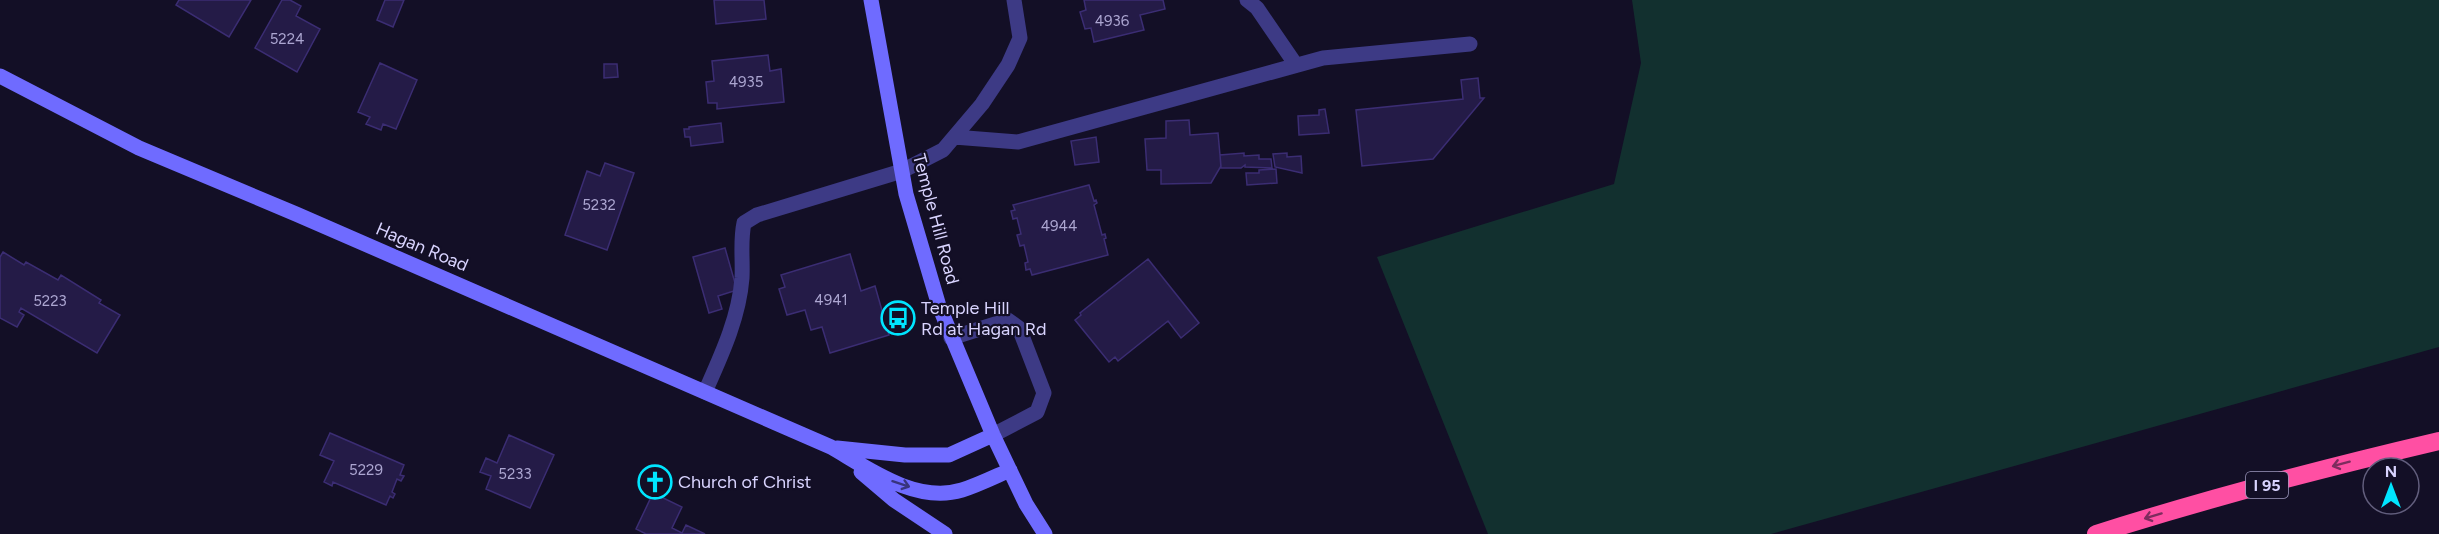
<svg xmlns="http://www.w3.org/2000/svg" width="2439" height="534" viewBox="0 0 2439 534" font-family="Figtree,sans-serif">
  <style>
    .green { fill: #12302f }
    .building { fill: #241b47; stroke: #3b2d73; stroke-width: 1.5 }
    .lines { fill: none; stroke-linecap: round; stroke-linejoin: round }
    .lane { stroke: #3d3a85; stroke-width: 15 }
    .secondary { stroke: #6f6bff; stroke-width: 15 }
    .highway { stroke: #ff4fa3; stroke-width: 18 }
    .oneway { stroke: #7d2c5e }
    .oneway2 { stroke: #38347d }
    .labels { text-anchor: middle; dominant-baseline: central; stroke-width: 4.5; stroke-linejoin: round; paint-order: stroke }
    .number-label { font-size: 15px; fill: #aca6d1 }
    .shield { fill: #130f26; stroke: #9e99be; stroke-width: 1.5 }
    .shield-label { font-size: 16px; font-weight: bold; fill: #d9d4ff }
    .street-label { font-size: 18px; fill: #d9d4ff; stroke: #130f26 }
    .poi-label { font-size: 18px; fill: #d9d4ff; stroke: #130f26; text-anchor: start }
  </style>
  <rect width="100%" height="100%" fill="#130f26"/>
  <path class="green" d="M1632 0H2439V347L1771 534H1488L1377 257 1614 184 1641 63Z"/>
  <path class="building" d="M179 0H251L229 37 176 5Z
    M282 0H290L301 6 296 16 320 29 297 72 255 48Z
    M385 0H404L393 27 377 20Z
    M714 0H764L766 19 716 24Z
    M1084 0H1163L1165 9 1140 15 1144 30 1094 42 1091 28 1085 29 1080 12 1086 10Z
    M768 55 770 71 781 69 784 102 717 109V103H708L706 82 714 81 712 61Z
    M380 63 417 80 396 129 383 124 381 130 366 124 370 117 358 112Z
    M604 64H617L618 77 604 78Z
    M1478 78 1480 98H1484L1433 159 1362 166 1356 110 1463 99 1461 80Z
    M1325 109 1329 133 1299 135 1298 116 1319 115V110Z
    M1189 120 1190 135 1218 133 1221 166 1211 183 1161 184V170H1147L1145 139 1166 138V121Z
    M721 123 723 142 691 146 690 137H685L684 129H689V127Z
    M1096 137 1099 162 1075 165 1071 141Z
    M1244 153V156L1259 155V159H1271L1272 168 1245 167V165L1241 168H1221L1220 155Z
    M1287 153V157L1301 156 1302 173 1275 167 1273 154Z
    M605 163 634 173 607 250 565 235 587 171 600 176Z
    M1276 169 1277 183 1247 185 1246 173H1259V170Z
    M1089 185 1094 201 1096 200 1097 203 1094 205 1102 235 1105 234 1106 238 1104 239 1108 255 1032 275 1030 269 1026 270 1025 263 1028 262 1024 245 1020 246 1017 235 1021 234 1017 218 1013 219 1011 211 1015 210 1013 205Z
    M725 248 737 290 718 296 722 309 709 313 693 257Z
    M3 252 24 265 26 262 58 280 61 275 101 300 99 303 120 315 97 353 21 308 19 312 24 315 17 327 0 318V257Z
    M850 254 861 291 875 286 889 335 830 353 822 327 811 330 805 310 787 315 779 289 785 287 781 275Z
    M1148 259 1199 323 1181 338 1168 321 1118 361 1115 357 1109 362 1075 320 1081 315 1080 313Z
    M330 433 404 465 400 475 404 476 401 481 397 479 392 492 395 494 393 498 390 496 386 505 333 482 332 486 324 482 334 461 320 455Z
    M509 435 554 455 530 508 486 489 491 476 480 472 486 458 497 463Z
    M653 493 682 507 672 528 682 533 686 525 705 534H646L636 529Z"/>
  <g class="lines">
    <path class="lane" d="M1247 0 1257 8 1296 65
      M954 137 1018 142 1323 58 1470 44
      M951 338 1008 320 1019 328 1044 393 1037 412 993 435
      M705 392C721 356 739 318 742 278 743 259 740 241 744 223L757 215 902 171 943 150 982 104 1008 65 1020 38 1014 0"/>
    <path class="secondary" d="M871 0 906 194 939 306 993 435 1026 504 1045 534
      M0 76 139 148 296 214 831 447C869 469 916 504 962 490 978 485 994 477 1010 470
      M837 448 905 455H949L993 435
      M861 472 894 500 945 534"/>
    <path class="highway" d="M2096 534C2209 498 2324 468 2439 441"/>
  </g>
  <defs><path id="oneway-shaft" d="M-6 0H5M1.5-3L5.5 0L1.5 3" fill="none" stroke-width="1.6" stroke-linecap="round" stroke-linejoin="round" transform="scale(1.5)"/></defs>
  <g class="oneway">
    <use href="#oneway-shaft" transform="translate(2341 464) rotate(165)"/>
    <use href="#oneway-shaft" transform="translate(2153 516) rotate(163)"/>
  </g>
  <use class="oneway2" href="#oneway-shaft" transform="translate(901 484) rotate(18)"/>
  <defs>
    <g id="bus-ring" transform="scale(1.725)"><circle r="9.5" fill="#130f26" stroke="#00e5ff" stroke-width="1.5"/><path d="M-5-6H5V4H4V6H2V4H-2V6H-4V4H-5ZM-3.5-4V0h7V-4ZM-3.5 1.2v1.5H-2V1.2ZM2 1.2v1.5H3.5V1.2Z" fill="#00e5ff"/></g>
    <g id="church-ring" transform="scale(1.725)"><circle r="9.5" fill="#130f26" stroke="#00e5ff" stroke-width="1.5"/><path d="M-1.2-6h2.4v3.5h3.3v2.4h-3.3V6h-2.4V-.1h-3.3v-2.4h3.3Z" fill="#00e5ff"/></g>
  </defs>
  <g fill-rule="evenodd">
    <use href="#bus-ring" x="898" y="318"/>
    <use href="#church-ring" x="655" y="482"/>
  </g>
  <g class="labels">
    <g class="number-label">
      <text x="1112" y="21">4936</text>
      <text x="287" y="39">5224</text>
      <text x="746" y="82">4935</text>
      <text x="599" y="205">5232</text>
      <text x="1059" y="226">4944</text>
      <text x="831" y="300">4941</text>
      <text x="50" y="301">5223</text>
      <text x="366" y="470">5229</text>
      <text x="515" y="474">5233</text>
    </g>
    <rect class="shield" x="2246" y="472" width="42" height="26" rx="4.5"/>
    <g class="shield-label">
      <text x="2267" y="485">I 95</text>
    </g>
    <g class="street-label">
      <text transform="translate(936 219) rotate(75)">Temple Hill Road</text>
      <text transform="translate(422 247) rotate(23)">Hagan Road</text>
    </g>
    <g class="poi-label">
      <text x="921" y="308">Temple Hill<tspan x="921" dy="21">Rd at Hagan Rd</tspan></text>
      <text x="678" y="482">Church of Christ</text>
    </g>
  </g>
  <g transform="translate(2391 486)"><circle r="28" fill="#130f26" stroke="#625e7d" stroke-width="1.5"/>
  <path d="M0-4.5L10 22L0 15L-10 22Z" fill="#00e5ff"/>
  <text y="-9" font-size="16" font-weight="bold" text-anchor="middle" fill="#d9d4ff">N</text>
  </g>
</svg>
